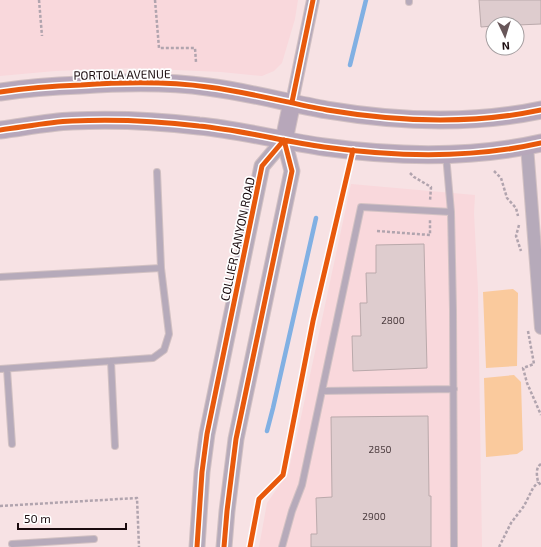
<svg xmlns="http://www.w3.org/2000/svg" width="541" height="547" viewBox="0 0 541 547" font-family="'Exo 2',sans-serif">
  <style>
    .built { fill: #f9d8dc }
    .green { fill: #faca9d }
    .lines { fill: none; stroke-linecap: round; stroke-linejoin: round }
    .stream { stroke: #81b0e3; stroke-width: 4.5 }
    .building { fill: #deccce; stroke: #baa9ab }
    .service-casing { stroke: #d2c1c3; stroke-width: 8 }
    .minor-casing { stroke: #d2c1c3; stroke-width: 14 }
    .tertiary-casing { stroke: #d2c1c3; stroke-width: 17 }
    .secondary-casing { stroke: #d2c1c3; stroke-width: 19 }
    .path { stroke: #b1a4ae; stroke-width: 2.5; stroke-dasharray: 3 2; stroke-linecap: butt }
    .service { stroke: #b6aaba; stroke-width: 6 }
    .minor { stroke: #b6aaba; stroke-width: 12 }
    .tertiary { stroke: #b6aaba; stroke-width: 15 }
    .secondary { stroke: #b7a7ba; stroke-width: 17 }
    .cycleway-casing { stroke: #fff; stroke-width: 8 }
    .cycleway { stroke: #e8590c; stroke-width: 5 }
    .labels { text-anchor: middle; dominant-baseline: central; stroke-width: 3.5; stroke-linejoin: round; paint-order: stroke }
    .number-label { font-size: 10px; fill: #4c3c3f }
    .street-label { font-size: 12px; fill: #1a0b0e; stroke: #fff }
  </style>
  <rect width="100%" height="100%" fill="#f7e2e4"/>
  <path class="built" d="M0 0H298L295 19 282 63 274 71 262 76 221 72 131 68 55 71 0 76Z
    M351 184 475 195 474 213 478 290 482 547H259L267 503 288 473 298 431Z"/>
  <path class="green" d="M513 289 518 293 517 366 486 368 483 292Z
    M514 375 521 382 523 450 517 454 486 457 484 378Z"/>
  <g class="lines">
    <path class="stream" d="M350 65 366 0
      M267 431 273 408 316 218"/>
  </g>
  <path class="building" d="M479 0H541V24L517 25 493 24V26L481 27Z
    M424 244 427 368 353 371 352 336H361L360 303H367L366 273H376V245Z
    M428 416 429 496H431V547H311V534H317L316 498 332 497 331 417Z"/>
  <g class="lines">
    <g class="service-casing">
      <path id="service" d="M409 2V0
        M446 155 451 212 453 310 454 547
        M157 172 161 268
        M0 277 161 268 169 334 164 350 153 358 0 369
        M111 361 115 446
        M7 369 12 444
        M322 391 454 389
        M12 544 94 539
        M282 547 292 511 302 485 361 207 451 212"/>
    </g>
    <g class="minor-casing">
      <path id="minor" d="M292 102 313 0
        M527 146 541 328"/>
    </g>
    <g class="tertiary-casing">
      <path id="tertiary" d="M197 547 202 472 207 434 262 166 284 140
        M224 547 227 511 236 439 292 171 284 140"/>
    </g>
    <g class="secondary-casing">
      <path id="secondary" d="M0 92C27 88 54 86 81 85 124 82 166 81 208 87 248 92 288 103 327 110 399 122 470 125 541 110
        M0 130C24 127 48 122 72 121 114 119 157 121 199 126 241 130 282 141 324 147 396 157 470 159 541 143
        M284 140 292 102"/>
    </g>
    <path class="path" d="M39 0 42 36
      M155 0 159 48H195L196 62
      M494 171 501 178 507 198 516 208 518 216
      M410 173 414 177 431 187 430 201
      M519 225 516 236 521 251
      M377 231 430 235V220
      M528 331 534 364 523 368 527 383 541 415
      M541 464C535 468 537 476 538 482L541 485
      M0 506 137 498 139 547
      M499 547 511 523 524 506 533 488 538 482"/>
    <use href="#service" class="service"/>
    <use href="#minor" class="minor"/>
    <use href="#tertiary" class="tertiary"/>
    <use href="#secondary" class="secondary"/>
    <g class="cycleway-casing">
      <path id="cycleway" d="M0 92C27 88 54 86 81 85 124 82 166 81 208 87 248 92 288 103 327 110 399 122 470 125 541 110
        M292 102 313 0
        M0 130C24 127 48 122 72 121 114 119 157 121 199 126 241 130 282 141 324 147 396 157 470 159 541 143
        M197 547 202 472 207 434 262 166 284 140
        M224 547 227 511 236 439 292 171 284 140
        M250 547 259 499 283 475 313 321 353 150"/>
    </g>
    <use href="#cycleway" class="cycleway"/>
  </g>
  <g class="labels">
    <g class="number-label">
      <text x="393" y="320">2800</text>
      <text x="380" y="449">2850</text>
      <text x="374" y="516">2900</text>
    </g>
    <g class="street-label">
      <text transform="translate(122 74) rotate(-1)">PORTOLA AVENUE</text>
      <text transform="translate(237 239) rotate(-78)">COLLIER CANYON ROAD</text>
    </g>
  </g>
  <g transform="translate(505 36) rotate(176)"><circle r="19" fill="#ffffff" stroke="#a39d9f"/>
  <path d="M0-3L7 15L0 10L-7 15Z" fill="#675659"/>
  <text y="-6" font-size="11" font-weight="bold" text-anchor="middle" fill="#1a0b0e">N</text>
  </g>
  <path d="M18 523v6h108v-6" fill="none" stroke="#1a0b0e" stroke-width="2"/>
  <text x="24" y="523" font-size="12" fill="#1a0b0e" stroke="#ffffff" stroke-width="3" paint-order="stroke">50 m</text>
</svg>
